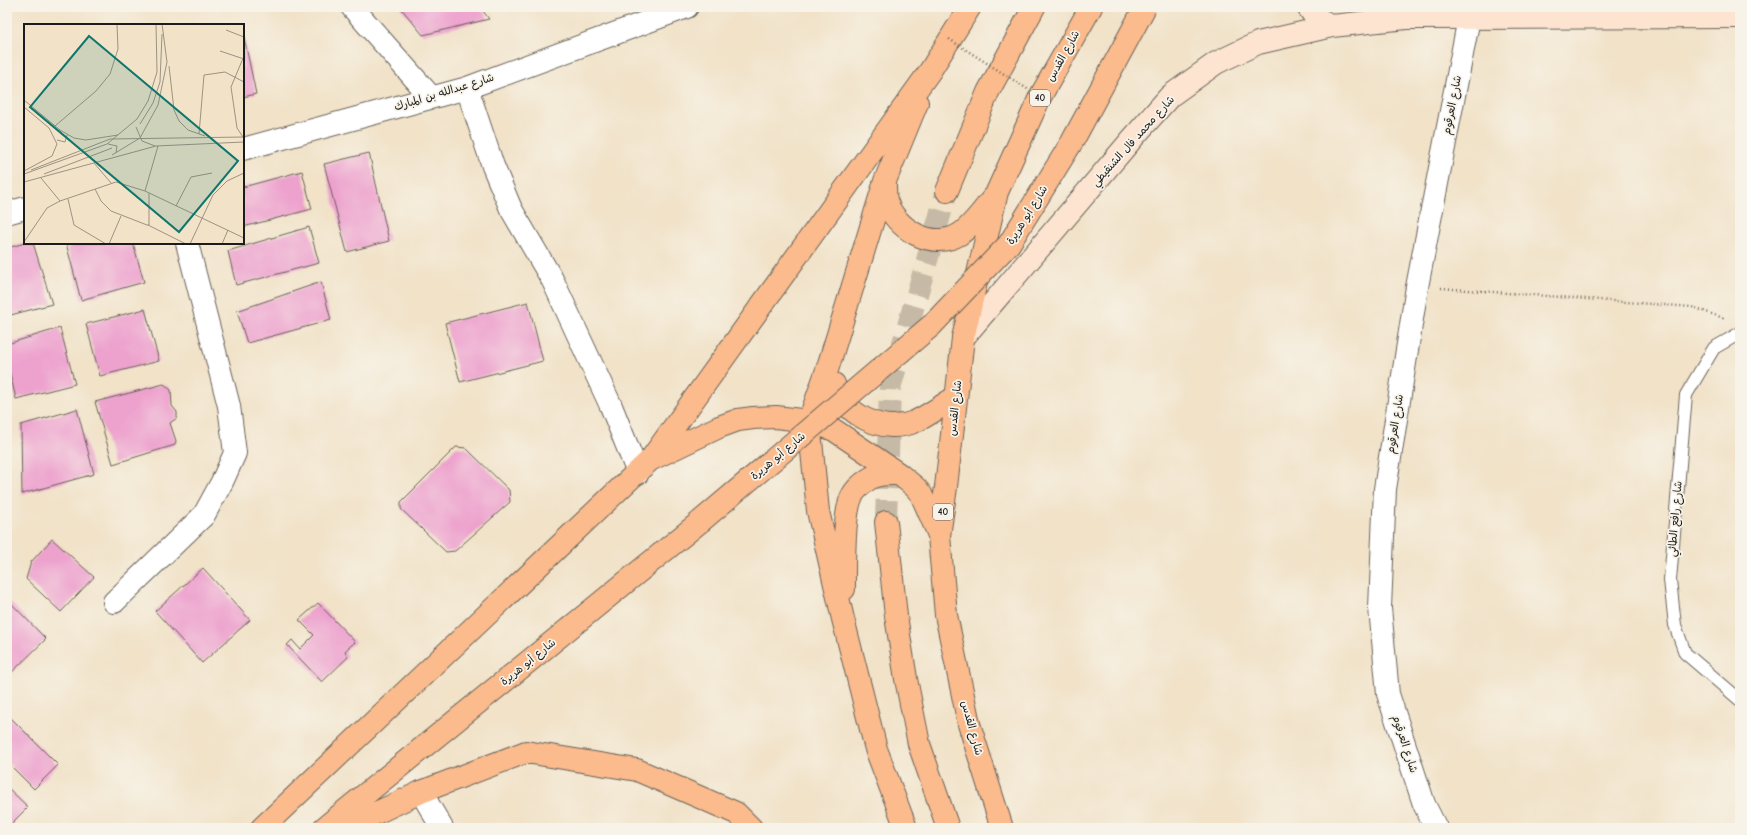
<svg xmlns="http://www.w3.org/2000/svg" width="1747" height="835" viewBox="0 0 1747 835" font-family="'Comic Neue','Playpen Sans Arabic',sans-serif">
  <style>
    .building { fill: #eda2ce }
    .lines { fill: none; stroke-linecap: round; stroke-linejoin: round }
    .trunk-tunnel { stroke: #c6baa6; stroke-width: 22; stroke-dasharray: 22 11; stroke-linecap: butt }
    .service-casing { stroke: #676158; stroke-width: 14 }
    .minor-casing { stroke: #676158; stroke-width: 24 }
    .secondary-casing { stroke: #676158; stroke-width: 24 }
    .trunk-casing { stroke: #676158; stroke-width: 24 }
    .path { stroke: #676158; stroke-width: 2.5; stroke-dasharray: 1 3; stroke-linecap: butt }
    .service { stroke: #fff; stroke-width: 12 }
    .minor { stroke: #fff; stroke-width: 22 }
    .secondary { stroke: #fde4d1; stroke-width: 22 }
    .trunk { stroke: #fbbb8c; stroke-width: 22 }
    .trunk-bridge-casing { stroke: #676158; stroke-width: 24; stroke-linecap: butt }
    .path-bridge { stroke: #676158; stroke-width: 2.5; stroke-dasharray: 1 3; stroke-linecap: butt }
    .trunk-bridge { stroke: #fbbb8c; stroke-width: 22 }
    .labels { text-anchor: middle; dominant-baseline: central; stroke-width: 3.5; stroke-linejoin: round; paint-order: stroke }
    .shield { fill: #f7f3e8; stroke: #5e5c59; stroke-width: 1 }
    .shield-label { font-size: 10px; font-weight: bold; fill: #1c1c1c }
    .street-label { font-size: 11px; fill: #1c1c1c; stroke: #f7f3e8 }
    .inset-road { fill: none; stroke: #9c9383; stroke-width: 1 }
    .view { fill: #0f766e; fill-opacity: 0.15; stroke: #0f766e; stroke-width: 2 }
    .inset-edge { fill: none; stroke: #1c1c1c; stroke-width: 2 }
  </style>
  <rect width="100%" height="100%" fill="#f7f3e8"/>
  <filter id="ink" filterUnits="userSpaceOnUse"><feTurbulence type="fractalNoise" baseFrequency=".025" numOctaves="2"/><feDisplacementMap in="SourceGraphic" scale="8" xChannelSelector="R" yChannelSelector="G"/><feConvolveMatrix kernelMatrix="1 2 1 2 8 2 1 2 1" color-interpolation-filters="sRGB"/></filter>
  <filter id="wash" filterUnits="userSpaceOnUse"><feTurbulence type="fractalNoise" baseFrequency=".012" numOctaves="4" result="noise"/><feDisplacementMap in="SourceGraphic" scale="16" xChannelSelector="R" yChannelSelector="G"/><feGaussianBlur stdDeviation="0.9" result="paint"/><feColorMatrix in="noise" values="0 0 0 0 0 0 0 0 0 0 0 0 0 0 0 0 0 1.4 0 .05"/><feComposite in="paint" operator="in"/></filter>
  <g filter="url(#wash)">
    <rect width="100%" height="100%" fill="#f1e2c8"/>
    <g id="blocks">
      <path class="building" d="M400 7H480L489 19 423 35Z
        M244 37 256 94 243 97V38Z
        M369 153 389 241 347 252 324 164Z
        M302 171 312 209 243 227V187Z
        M309 227 319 263 236 285 228 251Z
        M25 243H33L52 304 7 316V248Z
        M66 243H133L144 282 81 300Z
        M321 282 331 320 247 343 237 311Z
        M528 302 543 361 460 382 445 323Z
        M145 309 159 361 100 376 86 324Z
        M60 328 75 384 16 399 7 360V344Z
        M164 384 171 390 172 406 177 412V418L170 423 176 441 175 445 113 464 95 402Z
        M77 409 94 474 22 494 21 425Z
        M456 447 466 448 509 490 510 502 455 551 446 552 401 509V502Z
        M52 539 94 577 61 612 26 579 31 562Z
        M203 568 250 620 202 663 155 611Z
        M7 599 46 639 7 677Z
        M318 603 355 642 345 651 348 657 322 682 287 645 292 640 300 649 314 635 299 620Z
        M7 714 58 765 34 789 7 762Z
        M7 787 28 807 7 828Z"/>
    </g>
  </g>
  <g filter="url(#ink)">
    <use href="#blocks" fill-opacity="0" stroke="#676158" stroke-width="1"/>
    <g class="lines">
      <path class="trunk-tunnel" d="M886 522 890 388 947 191"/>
      <g class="service-casing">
        <path id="service" d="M1740 333 1714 348 1686 395 1670 580 1675 625 1685 653 1740 700"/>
      </g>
      <g class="minor-casing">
        <path id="minor" d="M352 7 431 97
          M467 88 493 166 511 209 553 281 611 406 638 473
          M243 149 467 88 687 7
          M7 213 25 208
          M114 602 204 515 222 482 235 453 229 406 187 243
          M421 792 442 828
          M1436 828 1424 804 1388 694 1380 608 1385 489 1417 287 1469 18"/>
      </g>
      <g class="secondary-casing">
        <path id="secondary" d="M1308 7 1315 17 1332 26
          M963 338 1132 139 1170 96 1216 63 1258 43 1332 26 1406 18 1740 17"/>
      </g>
      <g class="trunk-casing">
        <path id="trunk" d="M885 182C885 187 885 195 886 200 895 229 932 251 960 234 973 225 983 210 993 198
          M947 191 988 92 1034 7
          M834 384C844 414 882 435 914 422 928 416 942 405 956 397
          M652 459 719 427 738 420 753 418 776 417 809 421 834 430 899 474
          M886 522 896 616 906 679 919 744 948 828
          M844 589C844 567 843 514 852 496 855 490 863 483 869 479 878 473 889 474 899 474L915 487 921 494 939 535
          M262 828 651 459 930 71 970 7
          M324 828 701 521
          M344 828 421 792 526 752 637 770 736 813 751 828
          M906 828 876 749 843 619 818 511 809 421 828 367 885 181 917 103
          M1002 828 969 724 946 615 939 536 946 487 963 338 997 192 1040 97 1091 7"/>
      </g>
      <path class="path" d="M1441 288 1692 307 1726 319"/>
      <use href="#service" class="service"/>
      <use href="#minor" class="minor"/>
      <use href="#secondary" class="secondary"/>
      <use href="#trunk" class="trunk"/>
      <g class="trunk-bridge-casing">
        <path id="trunk-bridge" d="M701 521 932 325 1009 244 1072 142 1145 7"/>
      </g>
      <path class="path-bridge" d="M949 39 1040 97"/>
      <use href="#trunk-bridge" class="trunk-bridge"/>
    </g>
  </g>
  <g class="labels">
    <g class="shield">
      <rect x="1030" y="90" width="20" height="16" rx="3"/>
      <rect x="933" y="504" width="20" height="16" rx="3"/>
    </g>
    <g class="shield-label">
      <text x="1040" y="98">40</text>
      <text x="943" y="512">40</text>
    </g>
    <g class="street-label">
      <text transform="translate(1063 56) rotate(-61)">شارع القدس</text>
      <text transform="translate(444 92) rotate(-17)">شارع عبدالله بن المبارك</text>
      <text transform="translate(1452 105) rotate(-79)">شارع العرقوم</text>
      <text transform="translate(1133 141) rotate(-48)">شارع محمد فال الشنقيطي</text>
      <text transform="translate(1027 215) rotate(-58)">شارع أبو هريرة</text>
      <text transform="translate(955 408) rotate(-84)">شارع القدس</text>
      <text transform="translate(1395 424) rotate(-81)">شارع العرقوم</text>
      <text transform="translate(778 456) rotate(-40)">شارع أبو هريرة</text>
      <text transform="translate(1675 519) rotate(-85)">شارع رافع الطائي</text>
      <text transform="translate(528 662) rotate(-39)">شارع أبو هريرة</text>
      <text transform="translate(972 728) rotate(75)">شارع القدس</text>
      <text transform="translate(1405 744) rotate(72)">شارع العرقوم</text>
    </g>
  </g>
  <g transform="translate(24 24)">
    <rect width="220" height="220" fill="#f1e2c8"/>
    <path class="inset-road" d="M202 6 220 13M196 27 220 35M145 42 150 86 155 97 164 106 181 112M0 76 36 106 50 114 62 116 94 111M0 83 25 104 33 120 28 132 0 147M116 100 129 79 136 58 138 10M31 102 72 67 86 50 94 25 93 0M112 103 118 117 131 122M175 110 180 51 201 48 220 58M219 113 213 104 207 63 220 32M33 116 41 118 43 111M84 120 93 122 92 129M88 131 116 114 134 81 143 38 138 0M70 139 87 159M7 146 86 115 220 113M0 150 83 120 113 95 124 77 133 48 132 0M20 150 88 124M17 154 36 177M0 158 132 122 220 118M71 165 77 177 87 187 123 201H125V169M121 167 134 122M44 175 50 201 82 220M152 182 167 153 188 149M124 201 162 220M0 218 23 184 36 177 92 158 121 167 220 214M85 220 97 192M166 220 189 171 203 157 220 149M198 220 204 206"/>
    <path class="view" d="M65 12 214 137 155 208 6 83Z"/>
    <rect width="220" height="220" class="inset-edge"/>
  </g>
  <rect width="1747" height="835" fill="none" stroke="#f7f3e8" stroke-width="24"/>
</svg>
